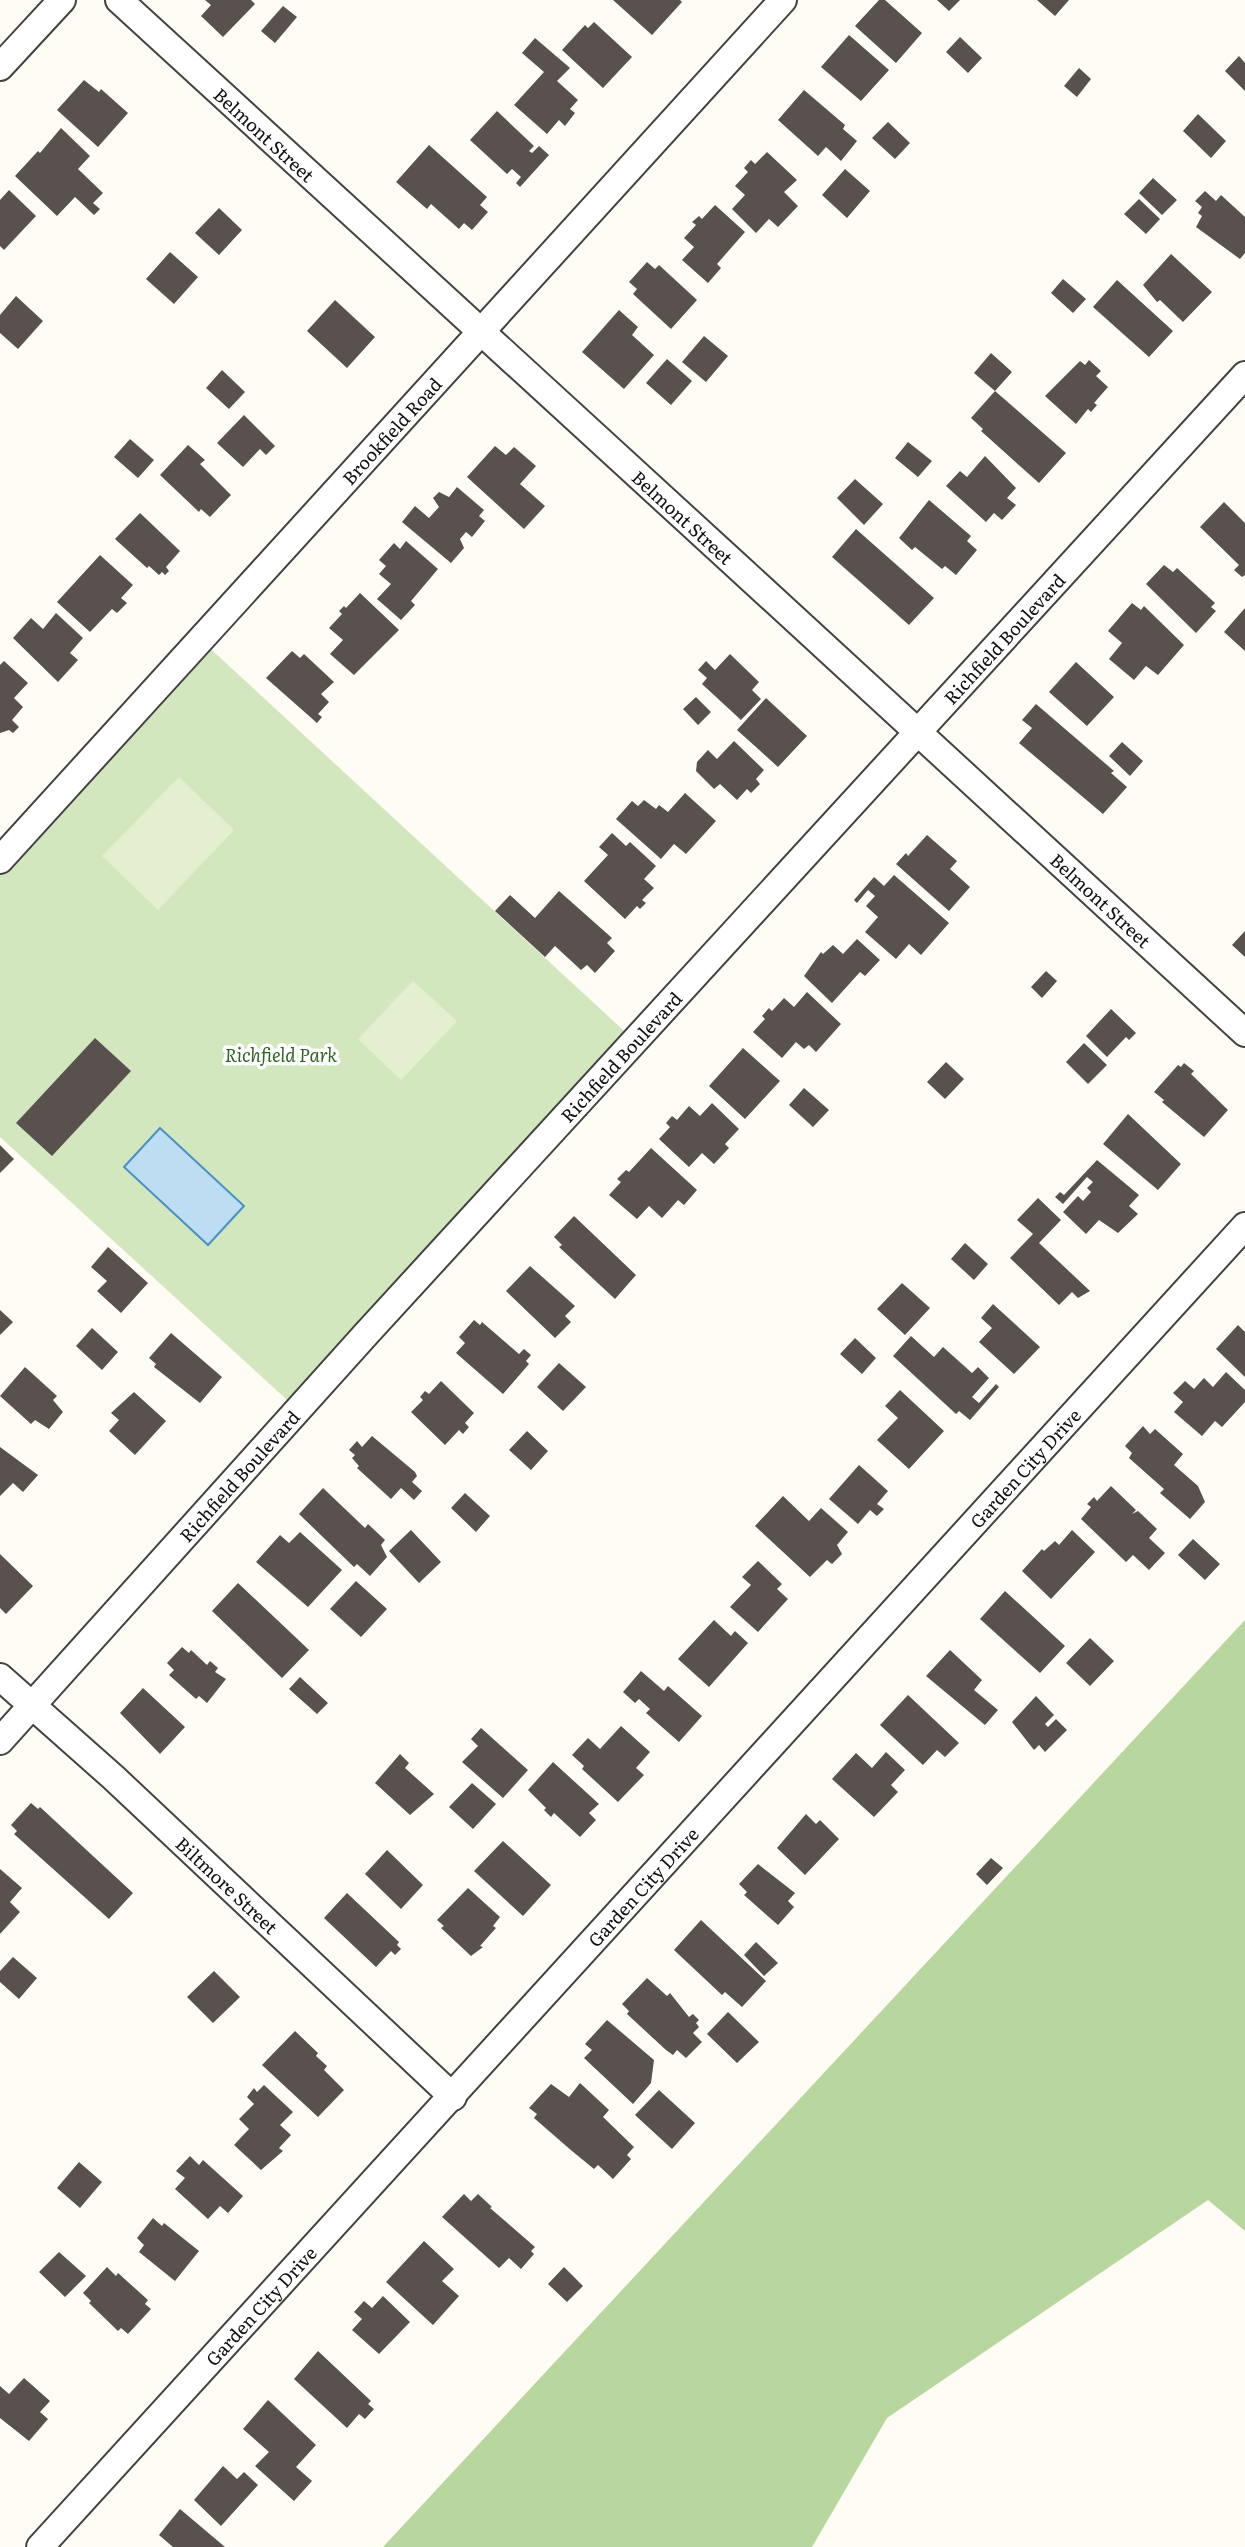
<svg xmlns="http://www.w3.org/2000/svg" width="1245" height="2547" viewBox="0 0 1245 2547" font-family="Literata,serif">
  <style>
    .green { fill: #d3e7bf }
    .forest { fill: #b8d79f }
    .pitch { fill: #e4efd0 }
    .water { fill: #bcddf2; stroke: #4891c4; stroke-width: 2 }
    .building { fill: #58514d }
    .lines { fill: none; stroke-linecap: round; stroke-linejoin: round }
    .street-casing { stroke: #434343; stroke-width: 30 }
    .street { stroke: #fff; stroke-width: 26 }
    .labels { text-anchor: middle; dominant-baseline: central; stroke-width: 7; stroke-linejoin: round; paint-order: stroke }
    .street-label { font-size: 18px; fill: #101010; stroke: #fff }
    .park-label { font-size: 18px; font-style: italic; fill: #316424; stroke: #fff }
  </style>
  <rect width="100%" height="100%" fill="#fefcf4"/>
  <path class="green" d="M201 640 635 1041 298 1410 0 1137V860Z"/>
  <path class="forest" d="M1245 1620V2231L1208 2200 887 2418 812 2547H383Z"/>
  <path class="pitch" d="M179 777 234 830 158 910 102 856Z
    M413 981 457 1021 401 1080 358 1039Z"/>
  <path class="water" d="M160 1128 244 1206 208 1245 124 1167Z"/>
  <path class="building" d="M205 0H251L255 4 223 37 201 16 211 5Z
    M613 0H680L682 2 652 35Z
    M879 0H885L922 33 896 63 855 26Z
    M937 0H960L949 11Z
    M1037 0H1069L1055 16Z
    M283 6 297 17 275 43 261 31Z
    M594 22 632 57 603 88 562 50 585 25 588 28Z
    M849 35 889 70 861 101 821 67Z
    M960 37 982 58 968 73 946 52Z
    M535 38 570 68 557 81 578 100 570 109 575 113 565 126 559 120 547 134 514 105 544 72 522 53Z
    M1239 56 1245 63V91L1225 71Z
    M1079 68 1091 79 1077 97 1064 86Z
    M84 80 99 92 101 89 128 113 98 147 57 110Z
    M804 90 845 125 843 129 857 141 841 161 826 147 818 156 778 120Z
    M497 111 534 146 529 151 532 153 539 146 549 155 520 187 516 183 521 177 512 169 507 174 470 140Z
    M1198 114 1226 141 1211 158 1183 131Z
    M888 122 910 143 895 159 872 138Z
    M61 128 90 156 78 169 103 193 93 203 100 209 94 215 75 197 57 216 15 176 38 151 40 153Z
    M429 145 487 197 480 205 488 212 472 230 464 223 459 229 431 204 427 209 396 182Z
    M767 152 797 180 784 192 798 206 778 227 769 219 756 233 732 209 745 195 735 186 748 172 744 168 751 160 755 164Z
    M845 169 870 191 847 218 822 195Z
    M1153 178 1177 200 1162 215 1139 193Z
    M9 190 36 216 4 250 0 246V200Z
    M1205 191 1216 201 1221 195 1245 217V253L1240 259 1196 227 1202 216 1198 213 1202 207 1195 201Z
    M1139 199 1160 219 1146 234 1124 214Z
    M715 205 745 232 717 264 721 268 708 283 682 260 694 247 684 238 696 225 692 222 699 216 702 219Z
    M219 208 242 230 219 255 195 233Z
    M170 252 198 277 174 304 146 279Z
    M1171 254 1212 292 1183 322 1160 300 1157 302 1143 285Z
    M647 262 655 269 659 265 697 300 671 329 633 294 637 289 629 282Z
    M1063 279 1086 299 1073 313 1051 293Z
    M1117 280 1173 331 1149 357 1093 307Z
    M16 296 43 321 18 349 0 333V315Z
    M335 300 375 337 347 368 307 331Z
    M619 310 638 327 632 335 654 355 624 389 582 352Z
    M704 336 728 356 706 382 682 362Z
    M991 353 1012 372 995 391 1066 453 1039 483 981 431 983 429 971 418 995 391 974 373Z
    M667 359 692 381 671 405 646 383Z
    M1089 360 1101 371 1096 376 1108 387 1094 403 1097 405 1091 412 1088 409 1076 424 1045 396 1080 361 1085 365Z
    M222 370 245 392 229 409 206 388Z
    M244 415 275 446 266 455 260 449 243 467 217 443Z
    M130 439 154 460 138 478 114 457Z
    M908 442 932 461 918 477 895 458Z
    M188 445 205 460 200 464 231 495 210 517 201 509 199 512 160 475Z
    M495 446 506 455 514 447 536 466 520 484 545 506 524 529 467 477Z
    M985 456 1016 488 1007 498 1016 505 1002 520 994 513 986 522 946 486 960 471 967 477Z
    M855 479 883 504 864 525 837 498Z
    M457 487 484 510 479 516 485 521 472 537 466 532 460 539 464 548 451 563 402 522 415 506 429 518 439 507 433 498 439 492 449 497Z
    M929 500 971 536 967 541 977 550 956 575 945 566 942 569 915 547 912 550 899 538Z
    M1224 502 1245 523V575L1242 577 1234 570 1239 565 1200 527Z
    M140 513 180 551 166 567 169 571 165 575 162 572 159 575 149 566 147 568 115 539Z
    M856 529 934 598 909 625 832 557Z
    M406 541 438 569 411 601 415 605 401 620 377 599 391 584 379 574 386 566 379 560 394 543 400 549Z
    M100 555 133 585 121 598 127 603 117 613 112 609 90 632 57 602Z
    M1164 565 1173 572 1177 568 1215 603 1211 607 1216 611 1196 633 1146 584Z
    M360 593 399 630 354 675 330 654 343 640 329 628 342 614 339 611 344 606 346 608Z
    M1132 603 1141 610 1144 606 1184 645 1158 675 1146 666 1134 680 1109 659 1122 643 1108 631Z
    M1245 608V651L1224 632Z
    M56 613 83 638 70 653 78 660 58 682 13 638 31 618 43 629Z
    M292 651 300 658 304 654 334 682 321 694 329 702 318 714 322 717 317 723 266 678Z
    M730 654 759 682 752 690 761 699 741 720 702 684 707 678 698 670 706 661 715 670Z
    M4 661 28 683 14 698 23 707 12 720 19 727 13 733 9 730 0 733V665Z
    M1076 662 1114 697 1087 726 1049 692Z
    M696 697 711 712 698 725 683 709Z
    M766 698 807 736 778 767 737 730Z
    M1036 704 1114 771 1111 773 1127 787 1103 814 1019 743 1032 728 1022 720Z
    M734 741 764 770 756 779 760 784 751 793 747 789 737 800 720 784 714 789 696 771 697 762 708 750 717 759Z
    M1122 742 1143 761 1130 776 1109 756Z
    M685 793 716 821 686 854 674 844 661 859 616 819 632 801 638 806 644 800 656 809 659 805 668 812Z
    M612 833 626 846 630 842 656 866 644 879 654 888 642 900 646 903 640 909 637 906 625 919 584 881 608 855 599 847Z
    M927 835 957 861 950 869 970 887 949 911 896 864 906 853 908 856Z
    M894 875 949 923 921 955 909 944 896 959 865 932 878 917 866 906 875 896 868 890 857 903 854 900 874 877 884 886Z
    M559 891 612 938 607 943 615 951 595 973 587 965 581 970 555 946 545 957 495 911 510 895 535 918Z
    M1245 931V957L1232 945Z
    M857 939 880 960 865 976 860 972 832 1003 804 976 821 952 823 954 833 945 843 954Z
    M1046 971 1057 981 1042 998 1031 987Z
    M807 992 841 1024 816 1052 809 1045 804 1049 796 1042 782 1058 753 1032 765 1019 762 1016 769 1008 772 1011 784 998 794 1007Z
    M1111 1009 1136 1033 1129 1040 1126 1037 1107 1057 1086 1036Z
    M95 1038 131 1071 52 1156 16 1123Z
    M1084 1043 1107 1065 1088 1084 1066 1062Z
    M743 1048 780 1081 745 1119 709 1086Z
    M946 1062 964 1079 945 1099 927 1082Z
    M1184 1063 1194 1071 1191 1074 1228 1110 1204 1137 1162 1102 1164 1100 1154 1092 1178 1065 1181 1067Z
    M804 1088 829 1110 813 1127 789 1105Z
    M712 1103 739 1129 725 1144 729 1148 714 1164 702 1153 689 1167 659 1139 670 1127 666 1123 672 1116 677 1120 689 1106 700 1116Z
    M1128 1114 1181 1164 1158 1190 1103 1144Z
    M0 1145 14 1159 0 1173Z
    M651 1148 697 1190 684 1205 678 1200 662 1218 649 1206 637 1219 609 1195 621 1182 617 1179 626 1170 629 1172Z
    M1097 1160 1139 1195 1129 1206 1138 1214 1118 1233 1099 1220 1086 1234 1063 1212 1078 1196 1083 1201 1091 1192 1087 1188 1093 1182 1087 1177 1063 1204 1055 1197 1060 1192 1064 1195Z
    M1038 1198 1061 1220 1039 1243 1090 1291 1078 1298 1072 1292 1059 1305 1010 1258 1033 1234 1017 1220Z
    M574 1216 636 1275 615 1299 559 1247 562 1245 554 1237Z
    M965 1243 988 1264 974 1280 951 1259Z
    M108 1247 148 1283 121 1313 97 1291 107 1281 91 1267Z
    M530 1266 575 1306 565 1316 571 1322 555 1338 506 1291Z
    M902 1283 930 1308 905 1335 877 1309Z
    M993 1304 1040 1347 1014 1374 979 1342 992 1328 981 1318Z
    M0 1310 13 1322 0 1335Z
    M474 1320 480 1325 482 1322 519 1354 524 1349 531 1355 526 1361 529 1364 503 1394 456 1353 465 1343 459 1337Z
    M1238 1325 1245 1332V1377L1216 1349Z
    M92 1328 118 1352 102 1370 76 1346Z
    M171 1333 222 1377 200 1403 154 1367 156 1364 149 1358Z
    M911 1336 934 1357 943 1347 972 1373 978 1367 989 1378 972 1397 979 1403 996 1384 999 1387 970 1420 959 1411 956 1414 893 1356Z
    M855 1338 876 1358 862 1374 840 1354Z
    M559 1363 586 1387 563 1411 537 1387Z
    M25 1367 57 1396 53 1400 63 1412 49 1429 35 1420 31 1424 0 1396Z
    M1226 1372 1245 1390V1402L1222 1427 1215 1421 1202 1436 1174 1412 1183 1402 1173 1393 1185 1381 1194 1389 1204 1378 1213 1387Z
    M441 1381 474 1413 465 1423 469 1427 463 1434 459 1430 445 1445 411 1412 423 1400 420 1397 425 1391 429 1394Z
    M900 1390 944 1431 909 1469 877 1440 898 1418 885 1406Z
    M134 1392 166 1421 135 1455 109 1431 119 1420 111 1413Z
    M1143 1426 1150 1434 1155 1429 1183 1454 1174 1465 1198 1486 1205 1502 1190 1519 1160 1493 1164 1489 1129 1458 1132 1453 1125 1446Z
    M527 1431 548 1451 531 1470 509 1450Z
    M372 1436 415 1472 417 1476 412 1482 422 1491 414 1500 401 1488 391 1499 357 1468 359 1466 352 1458 355 1455 349 1450 357 1441 362 1447Z
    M0 1447 38 1475 23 1492 13 1483 0 1496Z
    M859 1465 888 1491 877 1504 884 1509 877 1516 870 1510 858 1524 829 1499Z
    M1111 1486 1136 1510 1132 1514 1138 1511 1157 1529 1149 1538 1165 1553 1149 1570 1133 1555 1126 1562 1081 1519 1091 1507 1087 1504 1094 1497 1097 1501Z
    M323 1488 365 1528 368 1524 385 1540 381 1545 387 1557 370 1576 357 1564 354 1567 299 1514Z
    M465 1493 490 1516 476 1532 451 1508Z
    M783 1496 809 1521 821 1508 848 1532 837 1545 842 1554 832 1564 827 1560 810 1577 755 1526Z
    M411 1530 441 1562 419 1583 389 1551Z
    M1072 1530 1095 1552 1051 1599 1022 1571 1042 1549 1044 1551 1055 1541 1059 1545Z
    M300 1532 342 1570 308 1607 256 1562 280 1535 289 1543Z
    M1193 1539 1220 1564 1205 1580 1178 1555Z
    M0 1554 33 1586 6 1614 0 1608Z
    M758 1561 782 1584 777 1589 788 1599 758 1632 730 1607 751 1585 742 1577Z
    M356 1581 387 1609 361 1637 330 1609Z
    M238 1583 309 1650 282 1678 212 1611Z
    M1005 1591 1065 1646 1040 1673 980 1619Z
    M714 1620 731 1636 735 1631 748 1643 709 1687 678 1659Z
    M1090 1638 1114 1661 1090 1686 1066 1663Z
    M182 1647 189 1653 191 1650 207 1665 210 1661 218 1668 215 1672 226 1679 207 1703 199 1696 196 1699 169 1675 174 1670 167 1663Z
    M950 1650 982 1680 974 1690 998 1710 985 1725 926 1676Z
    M641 1671 664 1691 668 1686 702 1716 679 1742 646 1713 650 1709 639 1699 635 1703 623 1692Z
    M300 1677 328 1703 317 1714 289 1689Z
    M143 1688 185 1727 160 1754 120 1713Z
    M908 1695 959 1743 945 1757 937 1750 923 1765 880 1725Z
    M1036 1696 1054 1715 1045 1724 1048 1727 1056 1719 1067 1730 1045 1752 1039 1745 1034 1750 1012 1722Z
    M621 1726 650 1752 636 1768 644 1775 618 1802 582 1769 584 1766 572 1755 588 1738 600 1749Z
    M481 1728 528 1770 503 1798 462 1762 478 1746 471 1739Z
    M886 1752 905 1770 891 1785 898 1792 874 1817 832 1779 856 1753 872 1768Z
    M400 1754 409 1763 405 1768 434 1794 410 1815 375 1783Z
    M553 1762 599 1804 589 1813 596 1820 580 1837 554 1813 551 1817 544 1810 546 1808 528 1790Z
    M472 1783 496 1804 473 1829 449 1807Z
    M31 1803 38 1809 40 1807 133 1893 109 1919 14 1834 17 1831 11 1825Z
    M806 1814 816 1824 820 1820 839 1839 805 1875 777 1848Z
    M503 1841 551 1885 523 1916 474 1871Z
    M387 1850 423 1885 401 1909 365 1874Z
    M991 1858 1003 1868 987 1885 976 1874Z
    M758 1864 795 1893 788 1901 794 1907 778 1925 744 1895 747 1892 739 1884Z
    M0 1869 22 1888 10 1902 20 1912 0 1934Z
    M468 1888 500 1917 493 1926 496 1928 480 1946 483 1947 471 1956 441 1928 444 1926 437 1920Z
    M347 1893 399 1942 397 1945 401 1949 395 1955 391 1951 376 1967 324 1918Z
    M701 1920 766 1981 742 2007 725 1992 722 1995 674 1950Z
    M756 1942 778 1963 764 1976 744 1955Z
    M13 1957 37 1978 19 1999 0 1982V1971Z
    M214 1971 240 1997 213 2023 187 1997Z
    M647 1978 667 1996 670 1993 689 2017 693 2014 699 2020 696 2023 699 2027 693 2033 702 2042 686 2058 677 2050 673 2055 666 2050 627 2014 629 2011 622 2004Z
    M728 2012 759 2042 737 2063 707 2034Z
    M607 2020 654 2060 651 2083 633 2104 584 2058 592 2050 585 2044Z
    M295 2031 318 2053 316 2056 327 2066 324 2070 344 2090 318 2117 262 2065Z
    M580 2083 609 2110 603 2117 634 2147 627 2155 631 2159 613 2179 598 2165 594 2169 572 2151 534 2118 537 2114 529 2108 551 2084 569 2097Z
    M264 2085 293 2112 280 2125 291 2135 279 2148 283 2151 261 2170 234 2145 249 2129 239 2119 254 2104 247 2097 254 2088 257 2092Z
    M659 2090 695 2123 672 2149 635 2115Z
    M190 2156 199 2165 203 2160 243 2196 228 2213 220 2206 208 2219 175 2189 185 2178 176 2171Z
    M79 2162 102 2182 80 2208 57 2188Z
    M464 2194 471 2201 478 2194 492 2207 490 2208 535 2247 531 2251 534 2254 521 2269 509 2258 499 2268 442 2217Z
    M153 2218 162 2226 164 2223 199 2251 175 2281 139 2252 144 2245 137 2238Z
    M424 2241 454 2269 442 2281 459 2296 433 2325 386 2282Z
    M59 2252 86 2276 65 2297 39 2272Z
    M107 2267 116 2276 118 2273 148 2300 145 2304 151 2309 128 2334 121 2328 118 2331 89 2303 91 2301 83 2293Z
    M564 2267 583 2286 567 2302 548 2284Z
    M383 2296 410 2322 379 2354 352 2330 362 2319 354 2312 364 2301 372 2308Z
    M318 2351 371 2401 368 2404 374 2409 365 2419 359 2414 347 2428 294 2379Z
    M24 2378 50 2401 40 2412 48 2419 29 2441 0 2418V2386L9 2394Z
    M268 2400 316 2445 296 2467 312 2481 294 2501 255 2466 269 2452 243 2429Z
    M223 2466 237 2479 244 2472 258 2485 221 2526 194 2500Z
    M180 2509 225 2547H173L159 2535Z"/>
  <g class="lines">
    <g class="street-casing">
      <g id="street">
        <path id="s1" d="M119 0C493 346 872 686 1245 1033"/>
        <path d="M0 67 62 0"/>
        <path id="s2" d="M0 860 783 0"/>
        <path id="s3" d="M0 1677 114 1778 453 2097"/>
        <path id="s4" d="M0 1741 367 1333 1245 375"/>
        <path id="s5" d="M40 2547 1245 1226"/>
      </g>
    </g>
    <use href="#street" class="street"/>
  </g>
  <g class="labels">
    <g class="street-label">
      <text stroke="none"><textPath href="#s1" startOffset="198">Belmont Street</textPath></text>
      <text stroke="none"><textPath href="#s2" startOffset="581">Brookfield Road</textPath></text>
      <text stroke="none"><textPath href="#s1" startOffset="765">Belmont Street</textPath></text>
      <text stroke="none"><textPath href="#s4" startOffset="1491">Richfield Boulevard</textPath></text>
      <text stroke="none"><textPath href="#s1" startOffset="1332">Belmont Street</textPath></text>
      <text stroke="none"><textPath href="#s4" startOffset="924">Richfield Boulevard</textPath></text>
      <text stroke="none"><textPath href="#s5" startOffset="1461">Garden City Drive</textPath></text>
      <text stroke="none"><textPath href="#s4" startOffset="357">Richfield Boulevard</textPath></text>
      <text stroke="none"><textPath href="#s3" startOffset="308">Biltmore Street</textPath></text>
      <text stroke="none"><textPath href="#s5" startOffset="894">Garden City Drive</textPath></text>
      <text stroke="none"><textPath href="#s5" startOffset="327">Garden City Drive</textPath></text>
    </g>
    <g class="park-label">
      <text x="281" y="1054">Richfield Park</text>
    </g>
  </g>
</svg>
